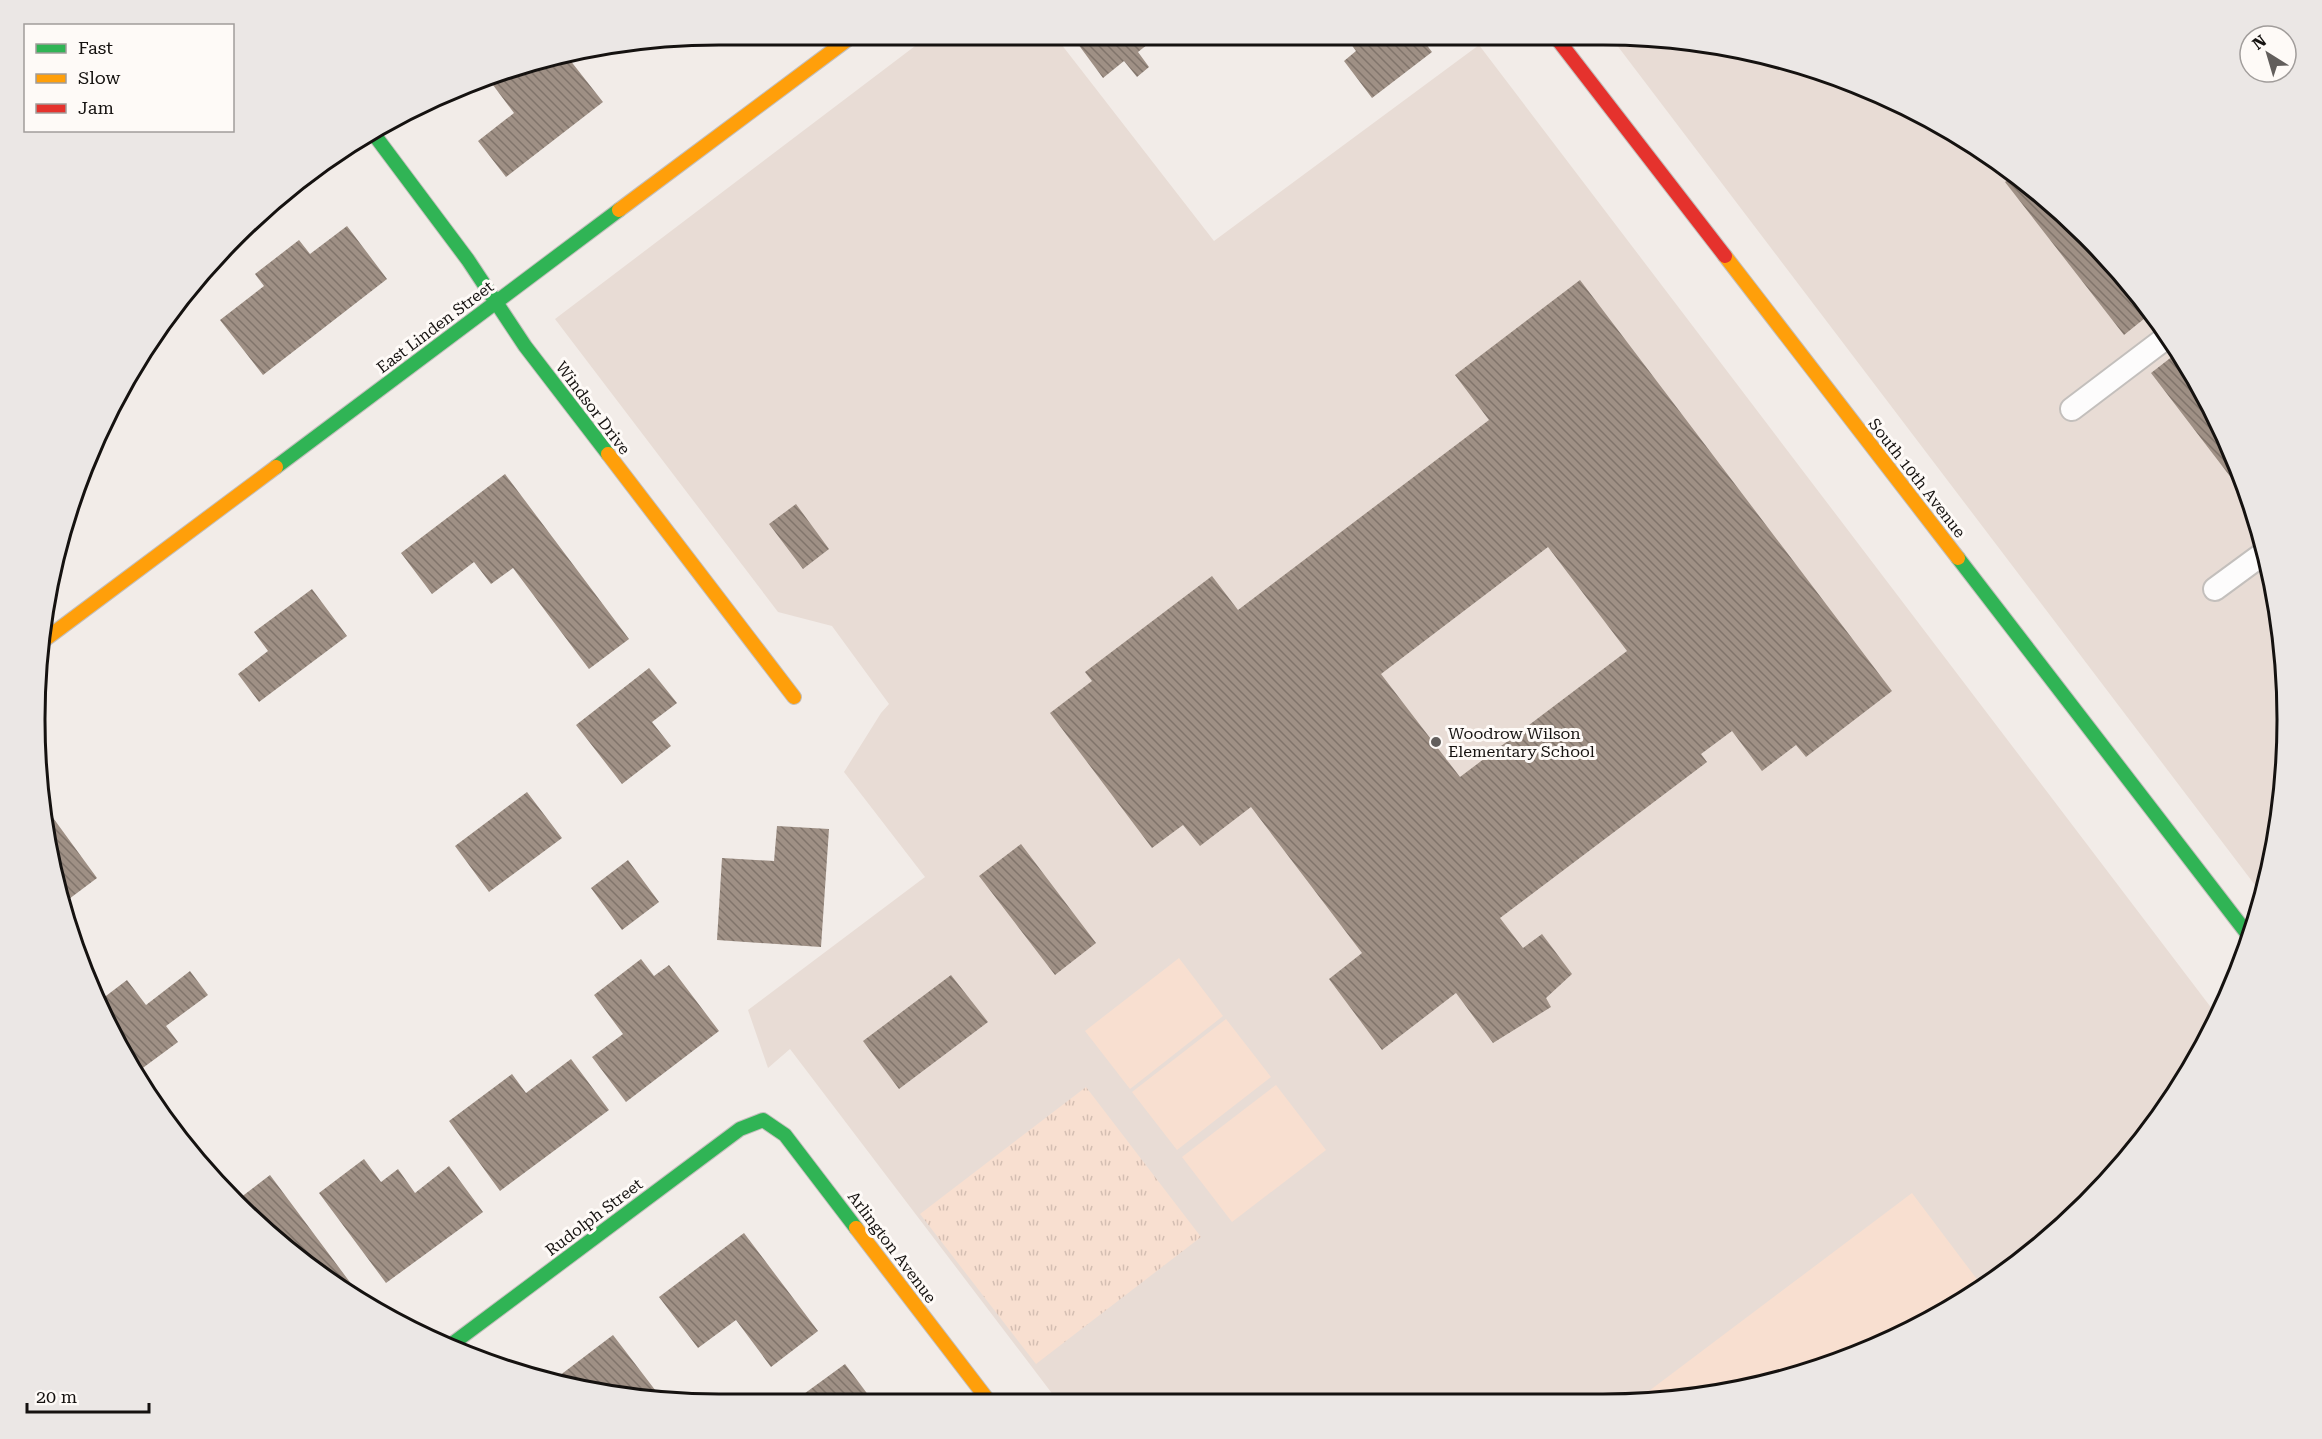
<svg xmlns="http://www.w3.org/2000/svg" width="2322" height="1439" viewBox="0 0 2322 1439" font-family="'Roboto Serif',serif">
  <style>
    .built { fill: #e8dcd5 }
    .grass { fill: url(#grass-tufts) }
    .pitch { fill: #f8dfd0 }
    .building { fill: url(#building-back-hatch); fill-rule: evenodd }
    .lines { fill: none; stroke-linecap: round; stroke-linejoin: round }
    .lane-casing { stroke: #c3bfbc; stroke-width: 26 }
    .fast-casing { stroke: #c3bfbc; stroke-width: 16 }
    .slow-casing { stroke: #c3bfbc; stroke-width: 16 }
    .jam-casing { stroke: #c3bfbc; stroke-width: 16 }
    .lane { stroke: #fdfcfc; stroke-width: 22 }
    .fast { stroke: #30b455; stroke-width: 14 }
    .slow { stroke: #ff9f0a; stroke-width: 14 }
    .jam { stroke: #e5322d; stroke-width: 14 }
    .poi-dot { fill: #625e5c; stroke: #fefaf7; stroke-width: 2 }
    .labels { text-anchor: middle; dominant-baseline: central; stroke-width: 6; stroke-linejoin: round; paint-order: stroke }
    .street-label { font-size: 16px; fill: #151210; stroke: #fefaf7 }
    .poi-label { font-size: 16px; fill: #151210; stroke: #fefaf7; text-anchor: start }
    .rim { fill: none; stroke: #151210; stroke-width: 3 }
  </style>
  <defs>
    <pattern id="grass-tufts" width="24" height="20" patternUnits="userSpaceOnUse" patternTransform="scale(1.5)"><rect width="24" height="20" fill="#f8dfd0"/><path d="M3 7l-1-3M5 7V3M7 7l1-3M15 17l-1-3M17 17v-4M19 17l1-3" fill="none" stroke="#d4beb2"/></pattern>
    <pattern id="building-back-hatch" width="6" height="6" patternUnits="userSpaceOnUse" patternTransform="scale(1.5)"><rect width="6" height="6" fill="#9f9085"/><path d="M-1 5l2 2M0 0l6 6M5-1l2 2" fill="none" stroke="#80746b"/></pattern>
  </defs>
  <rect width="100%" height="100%" fill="#f2ece8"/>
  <path class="built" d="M923 40H1058L1214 241 1479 45 2219 1018 2146 1137 2054 1235 1945 1313 1822 1368 1648 1403 1057 1400 790 1049 768 1068 748 1010 925 877 844 772 881 713 889 704 832 626 778 612 555 319Z
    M1613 40H1692L1865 87 2020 176 2118 268 2196 377 2251 500 2282 630 2286 765 2264 897Z"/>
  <path class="grass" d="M1086 1087 1201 1237 1036 1364 920 1214Z"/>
  <path class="pitch" d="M1179 958 1223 1016 1130 1089 1085 1031Z
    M1226 1019 1271 1077 1177 1150 1132 1092Z
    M1276 1085 1326 1150 1232 1222 1182 1157Z
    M1912 1193 1982 1286 1945 1313 1822 1368 1648 1403H1633Z"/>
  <path class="building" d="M1075 40H1153L1138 52 1149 67 1137 77 1124 61 1103 78Z
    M1348 40H1423L1432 52 1372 98 1344 61 1356 51Z
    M566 55 603 102 506 177 478 141 514 113 487 77 500 71Z
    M2016 174 2118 268 2150 314 2124 335 2005 182Z
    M347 226 387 279 263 375 220 320 264 286 255 274 299 240 310 254Z
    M1580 280 1892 691 1806 757 1796 745 1762 771 1732 731 1701 754 1707 762 1500 918 1523 948 1542 934 1572 974 1546 998 1551 1007 1493 1043 1456 993 1382 1050 1329 979 1362 953 1251 807 1200 846 1183 825 1152 848 1050 713 1092 681 1085 672 1212 576 1238 610 1489 420 1455 375ZM1548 547 1627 651 1460 777 1381 674Z
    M2178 352 2196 377 2252 505 2151 373Z
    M505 474 629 639 589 669 513 568 491 584 474 562 432 594 401 553Z
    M796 504 829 549 803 569 769 524Z
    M312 589 347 636 259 702 238 674 268 651 254 632Z
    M649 668 677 703 652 722 671 746 622 784 576 725Z
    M527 792 562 838 489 892 455 846Z
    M40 800 97 878 61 905 58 897Z
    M777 826 829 829 821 947 717 940 722 858 774 861Z
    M1021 844 1096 943 1055 975 979 876Z
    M628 860 659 902 622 930 591 888Z
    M641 959 654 976 669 965 719 1031 626 1102 592 1057 623 1034 594 995Z
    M190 971 208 995 166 1026 178 1042 140 1070 110 1032 98 1002 127 980 146 1005Z
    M951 975 988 1022 899 1089 863 1041Z
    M571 1059 609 1110 500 1191 449 1121 512 1074 526 1093Z
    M364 1159 381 1182 398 1169 415 1193 449 1166 483 1212 386 1283 319 1193Z
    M270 1175 361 1297 302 1263 236 1201Z
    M744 1233 818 1331 771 1367 736 1320 698 1348 659 1297Z
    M613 1335 662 1399H630L562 1380 559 1376Z
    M845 1364 872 1400 797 1399Z"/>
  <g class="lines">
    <g class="lane-casing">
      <path id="lane" d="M2072 409 2167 337
        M2215 589 2264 553"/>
    </g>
    <g class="fast-casing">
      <path id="fast" d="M373 133 468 260 525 346 608 454
        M276 467 619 210
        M1958 558 2249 936
        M448 1347 740 1129 763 1120 785 1135 856 1228"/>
    </g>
    <g class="slow-casing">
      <path id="slow" d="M619 210 847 40
        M1725 256 1958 558
        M608 454 794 697
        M43 641 276 467
        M856 1228 988 1400"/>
    </g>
    <g class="jam-casing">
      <path id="jam" d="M1558 40 1725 256"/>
    </g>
    <use href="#lane" class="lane"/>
    <use href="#fast" class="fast"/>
    <use href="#slow" class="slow"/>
    <use href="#jam" class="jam"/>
  </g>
  <circle class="poi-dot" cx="1436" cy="742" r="6"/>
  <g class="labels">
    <g class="street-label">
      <text transform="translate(435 327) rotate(-37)">East Linden Street</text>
      <text transform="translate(593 408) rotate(53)">Windsor Drive</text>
      <text transform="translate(1917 478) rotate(52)">South 10th Avenue</text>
      <text transform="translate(594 1217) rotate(-37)">Rudolph Street</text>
      <text transform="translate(892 1247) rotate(53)">Arlington Avenue</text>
    </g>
    <g class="poi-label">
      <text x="1448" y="733">Woodrow Wilson<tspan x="1448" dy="18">Elementary School</tspan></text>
    </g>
  </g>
  <path d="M0 0H2322V1439H0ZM719 45H1603A674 674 0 0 1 2277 719V720A674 674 0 0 1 1603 1394H719A674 674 0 0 1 45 720V719A674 674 0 0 1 719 45Z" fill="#ebe7e5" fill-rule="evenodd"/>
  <path class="rim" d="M719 45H1603A674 674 0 0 1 2277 719V720A674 674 0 0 1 1603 1394H719A674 674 0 0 1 45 720V719A674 674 0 0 1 719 45Z"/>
  <rect x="24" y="24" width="210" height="108" fill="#fefaf7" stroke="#a19d9b" stroke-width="1.5"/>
  <rect x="36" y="44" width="30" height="9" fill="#30b455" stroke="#a19d9b" stroke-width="1.5"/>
  <text x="78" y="54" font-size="18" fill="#151210">Fast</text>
  <rect x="36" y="74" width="30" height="9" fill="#ff9f0a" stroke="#a19d9b" stroke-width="1.5"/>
  <text x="78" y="84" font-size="18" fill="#151210">Slow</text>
  <rect x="36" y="104" width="30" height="9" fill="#e5322d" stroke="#a19d9b" stroke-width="1.5"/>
  <text x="78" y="114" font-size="18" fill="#151210">Jam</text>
  <g transform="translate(2268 54) rotate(323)"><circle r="28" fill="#fefaf7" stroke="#a19d9b" stroke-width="1.5"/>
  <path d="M0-4.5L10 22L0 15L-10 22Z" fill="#625e5c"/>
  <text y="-9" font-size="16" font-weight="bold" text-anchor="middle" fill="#151210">N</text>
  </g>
  <path d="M27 1403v9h122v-9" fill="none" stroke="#151210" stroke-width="3"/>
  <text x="36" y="1403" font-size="18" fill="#151210" stroke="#fefaf7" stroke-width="4.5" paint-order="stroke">20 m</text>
</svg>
